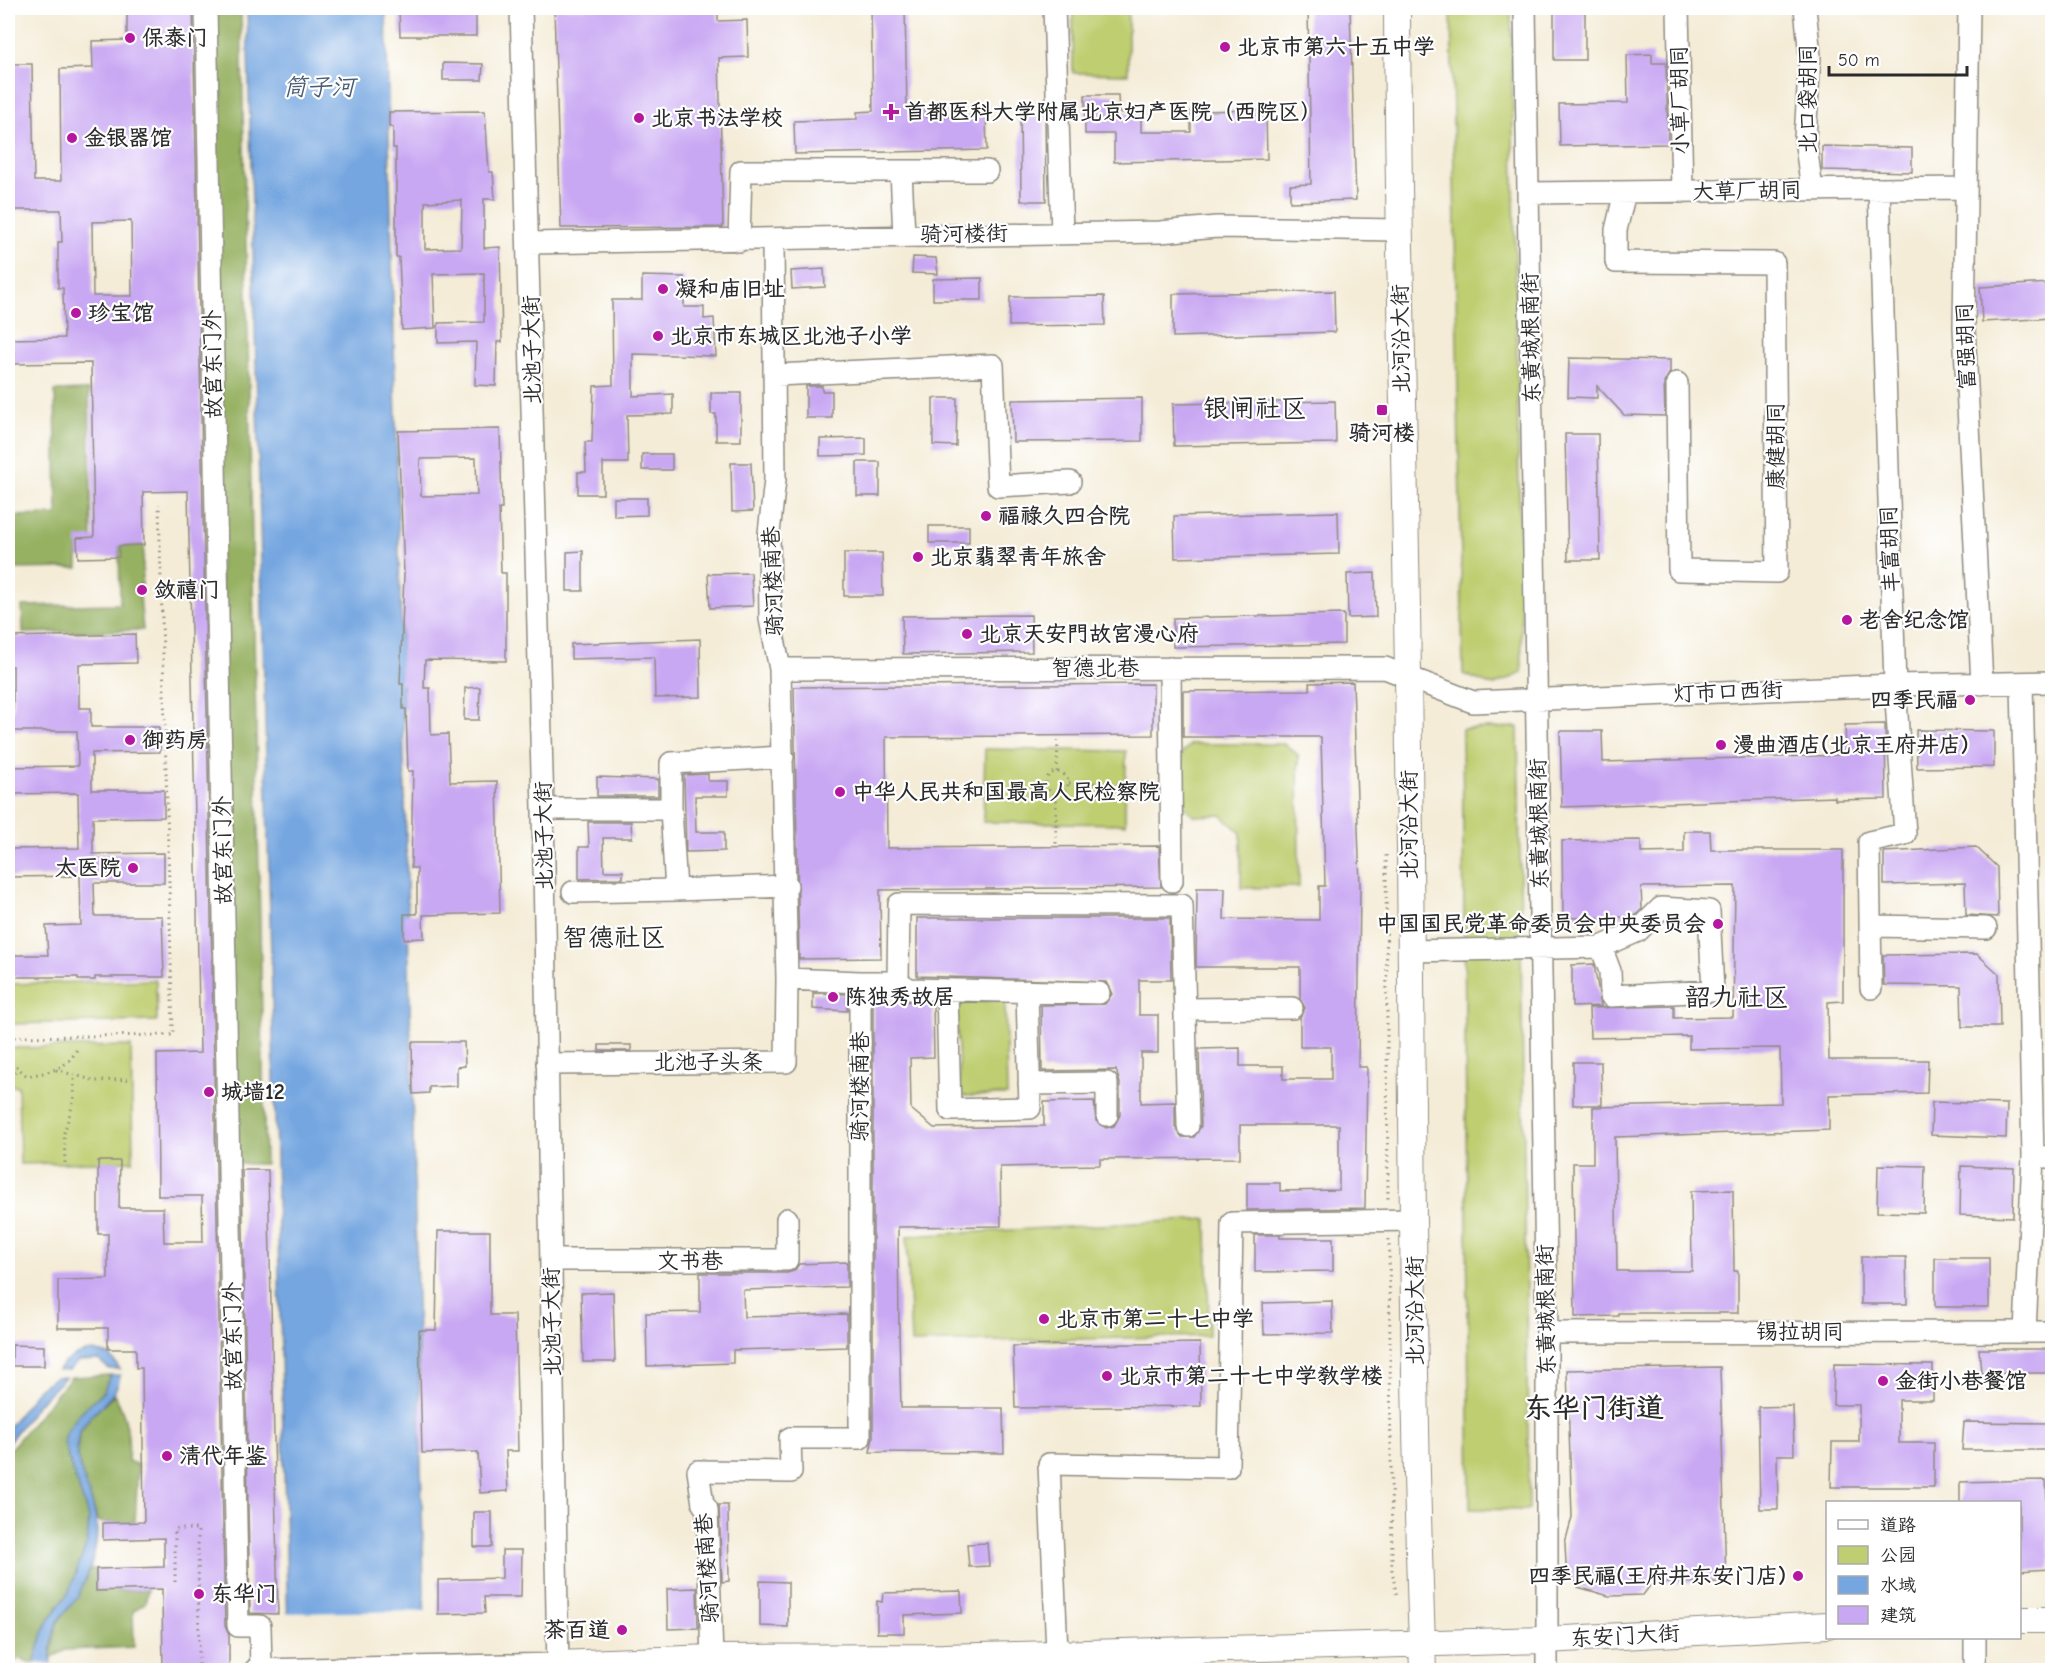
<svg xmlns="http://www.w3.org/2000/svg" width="2060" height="1678" viewBox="0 0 2060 1678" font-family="'Comic Neue','LXGW WenKai TC',sans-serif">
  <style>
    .green { fill: #bece70; stroke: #747c4e; stroke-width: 1.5 }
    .forest { fill: #96b162; stroke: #606e46; stroke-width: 1.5 }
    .water { fill: #75a6e0; stroke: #506886; stroke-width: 1.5 }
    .pier { fill: #f4ecd7 }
    .building { fill: #c9a8f3; fill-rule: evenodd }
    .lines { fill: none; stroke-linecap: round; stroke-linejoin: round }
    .minor-casing { stroke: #908c81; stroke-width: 24 }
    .major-casing { stroke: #908c81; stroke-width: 28 }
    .path { stroke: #908c81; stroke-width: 3; stroke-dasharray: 1.5 4.5; stroke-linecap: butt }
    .minor { stroke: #fff; stroke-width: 21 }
    .major { stroke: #fff; stroke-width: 26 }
    .poi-dot { fill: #b5179e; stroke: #fff; stroke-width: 2 }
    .labels { text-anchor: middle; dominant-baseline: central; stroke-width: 4.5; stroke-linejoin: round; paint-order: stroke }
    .poi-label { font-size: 22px; font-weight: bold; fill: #2b2b2b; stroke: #fff; text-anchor: start }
    .street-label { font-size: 22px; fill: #2b2b2b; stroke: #fff }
    .water-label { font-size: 24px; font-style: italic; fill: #495c73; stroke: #fff }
    .quarter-label { font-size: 26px; fill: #2b2b2b; stroke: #fff }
    .district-label { font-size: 28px; font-weight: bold; fill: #2b2b2b; stroke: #fff }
  </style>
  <rect width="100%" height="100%" fill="#fff"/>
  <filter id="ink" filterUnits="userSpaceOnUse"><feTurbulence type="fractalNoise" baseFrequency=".0167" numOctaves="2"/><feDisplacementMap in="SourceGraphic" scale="12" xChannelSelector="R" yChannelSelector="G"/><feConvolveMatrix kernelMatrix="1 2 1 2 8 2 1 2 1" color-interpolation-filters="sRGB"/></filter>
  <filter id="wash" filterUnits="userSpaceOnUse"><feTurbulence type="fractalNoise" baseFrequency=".008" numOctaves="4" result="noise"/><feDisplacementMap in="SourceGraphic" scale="24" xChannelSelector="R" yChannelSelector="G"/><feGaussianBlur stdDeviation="1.35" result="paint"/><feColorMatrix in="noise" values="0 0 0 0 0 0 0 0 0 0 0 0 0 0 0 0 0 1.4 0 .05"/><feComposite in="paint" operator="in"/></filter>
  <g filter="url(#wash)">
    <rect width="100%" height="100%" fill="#f4ecd7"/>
    <path class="green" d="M1073 8H1128V74L1073 73Z
      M1451 8H1511L1522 673 1493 686 1463 674Z
      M1518 727 1529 1510 1470 1509 1462 729Z
      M1191 744H1285L1298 755 1299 887 1241 888V833L1221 815 1194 816 1181 803 1182 753Z
      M985 749 1126 751 1125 824 983 822Z
      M156 980 157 1021 8 1024V984Z
      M1005 999 1007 1095 960 1096 956 1004Z
      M131 1046 133 1161 20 1164 18 1086H8V1048Z
      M1207 1219 1209 1336 911 1343 907 1236Z"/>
    <path class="forest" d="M209 8H241L265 1164H233Z
      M89 390 92 546 78 547V568L8 569V516L57 515 55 391Z
      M144 545 142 585H139L143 630 23 633 22 606 120 604 119 546Z
      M110 1375 104 1391 94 1402 67 1454 85 1501 89 1519 87 1543 69 1592 50 1618 44 1630 34 1664 19 1658 8 1669V1452L71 1377Z
      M114 1394C127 1416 130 1436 128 1461L138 1465 135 1522 103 1523 97 1520C91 1489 63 1451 87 1421 95 1411 106 1405 114 1394Z
      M90 1569H96V1591L148 1590 145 1603 133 1611 134 1647 65 1650 50 1659 57 1623 77 1597Z"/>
    <path class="water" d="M247 8H386L426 1670H289Z
      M93 1351 109 1355 120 1369H109L98 1360 79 1361 69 1370H58C67 1358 79 1352 93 1351Z
      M110 1375H120C117 1404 84 1412 78 1438 71 1471 103 1503 96 1544 93 1562 86 1580 78 1596 73 1605 64 1612 58 1621 51 1634 50 1656 51 1670L34 1664 44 1630 50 1618 69 1592 87 1543 89 1519 67 1454 64 1442 67 1431 80 1413 104 1391Z
      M56 1377H65L38 1404 8 1443V1428L39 1388Z"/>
    <path class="pier" d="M427 1611 429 1670H286V1613Z
      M31 1663 53 1664 54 1670H32Z"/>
    <g id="blocks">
      <path class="building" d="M127 8H193L225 1626 229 1635V1671H163L162 1589 96 1591V1569L164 1567V1538L103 1540V1523L144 1522 142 1368H136V1349H108V1328H58V1280L108 1279V1234H98V1161H120L119 1208H163L164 1242H203L202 1196H158L157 1054 200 1053 188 491 143 492 144 545 119 546V557L78 558 77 538 94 537 91 363 8 364V339L64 338 63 288H58V242H62L61 210H8V64H32L34 181H61L60 69 93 68 92 41 127 40ZM131 221 132 296H93L92 222Z
        M399 8H476V36H400Z
        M554 8H718V21L747 20 748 57 719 58 723 227 561 228Z
        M871 8H905L907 109 925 108V117L986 116 987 150 795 154 794 121 857 119V112L873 111Z
        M1308 8H1350L1356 200 1290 202V185L1311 184Z
        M1554 8H1585V60H1554Z
        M1652 54V63H1666L1668 144 1560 146 1559 104 1628 103 1627 55Z
        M443 63 483 64 482 80H443Z
        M1085 95H1118L1119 113 1141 112V132H1191V111L1266 110 1267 159 1114 162V134H1085Z
        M485 111 489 172H493L495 199H484V248L500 247 502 342H497L496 386 475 385 476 342 438 343V323L484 322V273L433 274 435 328 402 330 399 257H396V148H393V127H389V112ZM462 200 461 248 425 249V202Z
        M1045 112 1046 201H1021L1020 113Z
        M1822 146 1912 148V172L1822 170Z
        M913 257 936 258 938 274 912 273Z
        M824 269 825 287 792 289 791 271Z
        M642 276 684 277V307H704V319L714 318 716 356 633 354V396L673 394V414L627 415 628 463H603V494H578V472H586L585 442H592L594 386 613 385 612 300H642Z
        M982 278V300H933V279Z
        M2052 283V318L1982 322 1980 287Z
        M1334 291 1335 332 1173 337V294Z
        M1104 296 1105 325 1009 326 1010 297Z
        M1569 358 1670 360V372L1664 383 1665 416 1624 415 1597 386V398L1568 397Z
        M806 386H822V391H832V418H806Z
        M711 393H741V441H716V414H711Z
        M933 398H957L956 446 933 445Z
        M1142 398V441L1013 442 1012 400Z
        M1335 401 1336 443 1174 446 1173 404Z
        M500 429 502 509H499L501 573H506V661L425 660 424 688H430L431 735 448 734 450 782 497 781 500 913 423 915 424 938 404 939V914H417V868H411L413 771H408L406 709H403V684H400L404 574 398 431ZM476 458 477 495 421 496 420 459Z
        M1565 434H1598L1600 560H1568Z
        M866 438V455L820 456V439Z
        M642 454H672V470H642Z
        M857 462H880V496H857Z
        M731 463H751L753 511 732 512Z
        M614 498H647V515L614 516Z
        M1338 512 1339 554 1175 558 1174 516Z
        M929 526H969V543H929Z
        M583 551V591H567V552Z
        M844 553H882L883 596H844Z
        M751 573 753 606 710 608 708 574Z
        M1375 573 1376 617 1348 618 1347 574Z
        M1344 614V644L1173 647V618Z
        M1031 615 1032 652 903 654 902 616Z
        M135 634 136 663 79 664V708H91V727H159L160 752 92 753V790H164V817L93 818V854L164 853V883H94L95 916H162L164 977H95V980H78V977H8V955H48L46 926 81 925 80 876 8 877V849L79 848 78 793 8 794V767L78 766 77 731H8V710H13V666H8V637Z
        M700 639 701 697 655 698 654 657 571 659V644Z
        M1353 682 1360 886 1358 1067H1367L1365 1208 1247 1210V1183H1280V1191L1339 1190V1125H1240V1158L1100 1159V1165L1000 1167 1001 1226 898 1227 899 1331 901 1408H1003L1004 1453 870 1452 873 1438V1001L933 1002 934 1057 910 1058 911 1109 934 1128 1044 1126V1102L1094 1101 1096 1121 1106 1128 1114 1126 1120 1115V1083L1116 1070 1042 1071 1041 1005 1105 1004 1112 994 1106 982 917 976V918H1170L1171 980H1139V1015H1158V1053H1141V1103L1175 1102V1127L1182 1137H1194L1201 1126 1199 1049 1240 1048V1066H1283V1079H1331V1047H1300V1017L1305 1008 1300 999V967H1196L1197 888H1225L1224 919 1319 920V886H1325L1321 737H1183V691L1310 690 1309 683Z
        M1153 684V735L886 737 887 848 1159 846 1161 887 880 890 881 958 799 959 794 687Z
        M480 687 479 720H464L465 688Z
        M1885 724 1886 799 1835 800V797L1562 807 1560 731H1602L1603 762 1846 755 1845 725Z
        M1916 730 1994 731V767L1917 768Z
        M708 774V781H728V796H695L696 832H724V851L686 852 684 775Z
        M597 777 658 779V796H597Z
        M588 822H631L632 838H603L604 871H623V878L579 879V847H589Z
        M1684 831H1710L1711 850H1843V1001L1828 1002 1829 1060H1928L1927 1093 1829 1095V1130L1615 1137 1617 1271H1692L1691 1191 1733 1190 1734 1271H1738V1313H1618V1316L1575 1317 1573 1163H1593V1107L1781 1103 1780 1048 1689 1049V1036L1590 1038 1589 1008 1674 1006V1018L1733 1017 1735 886 1641 887 1642 909 1634 917 1563 918 1562 841 1641 840V853L1684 852Z
        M1976 847 1997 867 1998 917 1966 915 1965 883 1884 885V852Z
        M1977 954 1999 974 2000 1027H1962L1961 986 1884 985 1883 955Z
        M1594 964 1601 1006 1572 1007V965Z
        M813 993 847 994V1011L813 1009Z
        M412 1042H464L465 1066 457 1067V1086L429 1087V1093L413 1094Z
        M599 1045H631V1051H599Z
        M1573 1062H1601L1602 1105H1573Z
        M1932 1102 2007 1104 2006 1138 1931 1135Z
        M1878 1165 1925 1166 1924 1213 1877 1212Z
        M1961 1166 2014 1168 2013 1217 1960 1215Z
        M242 1170H268L278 1614 250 1613Z
        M438 1231H490V1315H515L518 1451H506L508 1491 480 1493 478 1452 422 1453 419 1330H436Z
        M1255 1235H1280V1238H1333V1271L1255 1272Z
        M1861 1257H1906L1907 1304H1861Z
        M1935 1258H1989V1307H1935Z
        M847 1262V1287L743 1290 744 1317 847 1314V1347L733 1350V1363L647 1366 646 1313 700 1312V1273H787L794 1271 799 1264Z
        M613 1292 615 1362H583L581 1293Z
        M1332 1301 1333 1333 1264 1334 1263 1303Z
        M1200 1343 1201 1406 1015 1408 1013 1346Z
        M12 1345 44 1346V1366H12Z
        M1979 1349H2052V1373H1981Z
        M1834 1364 1933 1365V1400H1899V1443H1934V1487H1831L1832 1442H1859V1405H1833Z
        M1720 1367 1726 1582 1652 1583 1643 1595 1609 1596 1578 1587 1566 1565 1565 1543 1572 1517 1567 1370Z
        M1793 1406 1794 1455H1777L1778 1509H1760L1758 1407Z
        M1964 1422 2052 1423V1450H1962Z
        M2046 1480 2050 1569 2019 1571V1503H1960V1482Z
        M719 1505H728L729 1581 722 1582Z
        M474 1512H492V1547H474Z
        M987 1543 989 1566 969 1567 967 1544Z
        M502 1550H522L521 1597H484L485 1613 438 1614V1580L502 1578Z
        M760 1581 788 1582V1627L760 1626Z
        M697 1588 698 1628 668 1629 667 1589Z
        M961 1591 962 1613 904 1615V1633H877V1601L882 1602 883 1593Z"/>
    </g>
  </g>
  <g filter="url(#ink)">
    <use href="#blocks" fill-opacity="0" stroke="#908c81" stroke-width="1.5"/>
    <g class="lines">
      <g class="minor-casing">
        <path id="minor" d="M206 8 238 1626H260L261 1670
          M521 8 543 809 558 1670
          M1054 8 1062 233
          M1525 8 1547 1333V1670
          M1678 8 1682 192
          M1805 8 1810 56 1805 138 1812 190
          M1969 8 1964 327 1982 684
          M901 171 904 236
          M1625 192 1616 230V262L1774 263 1777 572 1679 570 1677 383
          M1528 193 1966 188
          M739 241 741 171H987
          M529 243 1160 232 1217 227 1398 230
          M776 375 993 365 998 486 1070 482
          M1170 668 1172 881
          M780 669 1385 668 1473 702 1895 685 2052 682
          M2022 683 2033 1156 2025 1332
          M543 809H671V763L783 757
          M671 809 676 890 787 886
          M573 892 676 890
          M1871 926 1986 928
          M1409 951 1601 947 1610 971 1611 996 1713 991 1709 911 1661 908 1638 931 1601 947
          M860 982H898L899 904 1182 905 1188 1126
          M898 982 910 989 1099 993
          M1871 988 1869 842 1905 834 1895 685 1879 189
          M947 990 950 1110 1030 1108 1027 991
          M1185 1009 1292 1008
          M547 1064 786 1062 787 979
          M1029 1084 1107 1083V1115
          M2033 1156 2052 1157
          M551 1260H787V1219
          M1547 1333 2052 1332
          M1975 1638V1670
          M1057 1652 1049 1464 1228 1467 1232 1223 1414 1220
          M712 1658 707 1509 703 1504 698 1471 791 1472 790 1438H860V982L787 979 780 669 770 619 769 533 775 480 773 240
          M255 1670 558 1664"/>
      </g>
      <g class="major-casing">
        <path id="major" d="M1397 8C1398 230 1405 453 1408 676 1413 1008 1410 1339 1423 1670
          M2020 1620H2052
          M558 1664 712 1658 943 1657 1546 1640 1828 1625"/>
      </g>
      <path class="path" d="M1046 783a11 11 0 1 1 22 0a11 11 0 1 1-22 0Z
        M1057 772 1058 736
        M1069 783H1151V781
        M1056 794V847
        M1386 855 1388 1203
        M8 1037 173 1035 159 504
        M8 1051 10 1061 27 1076C49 1072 68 1070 78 1047
        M56 1070 96 1081 132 1079
        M8 1083 17 1070
        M65 1163 64 1133 74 1100V1076
        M1389 1239 1392 1570 1397 1598
        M175 1582V1529H198L199 1670"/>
      <use href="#minor" class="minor"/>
      <use href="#major" class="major"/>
    </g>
  </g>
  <g class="poi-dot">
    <circle cx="130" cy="38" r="6"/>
    <circle cx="1225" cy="47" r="6"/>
    <path d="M888 103h6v6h6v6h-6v6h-6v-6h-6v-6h6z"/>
    <circle cx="639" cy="118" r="6"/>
    <circle cx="72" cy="138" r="6"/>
    <circle cx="663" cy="289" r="6"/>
    <circle cx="76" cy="313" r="6"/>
    <circle cx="658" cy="336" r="6"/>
    <rect x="1376" y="404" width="12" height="12" rx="3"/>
    <circle cx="986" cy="516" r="6"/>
    <circle cx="918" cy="557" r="6"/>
    <circle cx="142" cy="590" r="6"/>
    <circle cx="1847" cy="620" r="6"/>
    <circle cx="967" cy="634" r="6"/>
    <circle cx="1970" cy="700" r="6"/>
    <circle cx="130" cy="740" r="6"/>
    <circle cx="1721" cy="745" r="6"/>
    <circle cx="840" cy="792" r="6"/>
    <circle cx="133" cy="868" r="6"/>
    <circle cx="1718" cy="924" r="6"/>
    <circle cx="833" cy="997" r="6"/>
    <circle cx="209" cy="1092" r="6"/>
    <circle cx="1044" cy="1319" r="6"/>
    <circle cx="1107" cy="1376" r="6"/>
    <circle cx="1883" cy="1381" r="6"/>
    <circle cx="167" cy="1456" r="6"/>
    <circle cx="1798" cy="1576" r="6"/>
    <circle cx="199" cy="1594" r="6"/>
    <circle cx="622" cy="1630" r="6"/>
  </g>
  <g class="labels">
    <g class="poi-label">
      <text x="142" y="38">保泰门</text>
      <text x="1237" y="47">北京市第六十五中学</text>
      <text x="904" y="112">首都医科大学附属北京妇产医院（西院区）</text>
      <text x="651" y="118">北京书法学校</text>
      <text x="84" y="138">金银器馆</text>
      <text x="675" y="289">凝和庙旧址</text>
      <text x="88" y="313">珍宝馆</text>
      <text x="670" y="336">北京市东城区北池子小学</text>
      <text x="1382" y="433" text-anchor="middle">骑河楼</text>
      <text x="998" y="516">福禄久四合院</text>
      <text x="930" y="557">北京翡翠青年旅舍</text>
      <text x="154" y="590">敛禧门</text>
      <text x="1859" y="620">老舍纪念馆</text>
      <text x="979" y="634">北京天安門故宮漫心府</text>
      <text x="1958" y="700" text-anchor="end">四季民福</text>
      <text x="142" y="740">御药房</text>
      <text x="1733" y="745">漫曲酒店(北京王府井店)</text>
      <text x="852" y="792">中华人民共和国最高人民检察院</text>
      <text x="121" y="868" text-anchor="end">太医院</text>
      <text x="1706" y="924" text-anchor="end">中国国民党革命委员会中央委员会</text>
      <text x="845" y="997">陈独秀故居</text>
      <text x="221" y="1092">城墙12</text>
      <text x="1056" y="1319">北京市第二十七中学</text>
      <text x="1119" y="1376">北京市第二十七中学教学楼</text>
      <text x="1895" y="1381">金街小巷餐馆</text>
      <text x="179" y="1456">清代年鉴</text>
      <text x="1786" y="1576" text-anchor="end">四季民福(王府井东安门店)</text>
      <text x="211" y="1594">东华门</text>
      <text x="610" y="1630" text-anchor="end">茶百道</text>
    </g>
    <g class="street-label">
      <text transform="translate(1808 99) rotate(-90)">北口袋胡同</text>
      <text transform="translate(1680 100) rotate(-91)">小草厂胡同</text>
      <text transform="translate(1747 191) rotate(-1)">大草厂胡同</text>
      <text transform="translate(964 234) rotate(-1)">骑河楼街</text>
      <text transform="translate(1531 338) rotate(-91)">东黄城根南街</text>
      <text transform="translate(1401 339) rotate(-91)">北河沿大街</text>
      <text transform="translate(1966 346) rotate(-92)">富强胡同</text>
      <text transform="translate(532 350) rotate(-91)">北池子大街</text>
      <text transform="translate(213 364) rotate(-91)">故宫东门外</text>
      <text transform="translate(1776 446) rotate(-90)">康健胡同</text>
      <text transform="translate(1890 549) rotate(-92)">丰富胡同</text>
      <text transform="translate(773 581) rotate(-92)">骑河楼南巷</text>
      <text x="1095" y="668">智德北巷</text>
      <text transform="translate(1728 692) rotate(-2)">灯市口西街</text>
      <text transform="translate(1539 824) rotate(-91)">东黄城根南街</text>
      <text transform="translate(1409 825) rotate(-90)">北河沿大街</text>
      <text transform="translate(544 836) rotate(-91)">北池子大街</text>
      <text transform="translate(223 850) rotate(-91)">故宫东门外</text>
      <text x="708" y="1062">北池子头条</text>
      <text transform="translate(860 1086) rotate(-90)">骑河楼南巷</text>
      <text x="690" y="1261">文书巷</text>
      <text transform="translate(1546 1310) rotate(-91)">东黄城根南街</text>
      <text transform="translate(1415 1311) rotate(-90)">北河沿大街</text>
      <text transform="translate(552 1322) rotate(-91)">北池子大街</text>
      <text x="1800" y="1332">锡拉胡同</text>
      <text transform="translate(233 1336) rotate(-91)">故宫东门外</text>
      <text transform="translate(707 1568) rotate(-94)">骑河楼南巷</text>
      <text transform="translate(1625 1636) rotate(-3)">东安门大街</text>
    </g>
    <g class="water-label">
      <text x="319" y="87">筒子河</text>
    </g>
    <g class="quarter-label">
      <text x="1255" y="409">银闸社区</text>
      <text x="614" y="938">智德社区</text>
      <text x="1737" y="998">韶九社区</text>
    </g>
    <g class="district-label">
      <text x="1594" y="1408">东华门街道</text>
    </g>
  </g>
  <rect width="2060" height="1678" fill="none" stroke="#fff" stroke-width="30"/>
  <rect x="1826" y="1501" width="195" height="138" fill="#ffffff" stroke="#aaaaaa" stroke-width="1.5"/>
  <rect x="1838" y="1520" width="30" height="9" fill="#ffffff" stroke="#aaaaaa" stroke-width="1.5"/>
  <text x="1880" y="1531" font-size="18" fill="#2b2b2b">道路</text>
  <rect x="1838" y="1546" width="30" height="18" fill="#bece70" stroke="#aaaaaa" stroke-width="1.5"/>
  <text x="1880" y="1561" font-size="18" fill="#2b2b2b">公园</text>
  <rect x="1838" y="1576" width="30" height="18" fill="#75a6e0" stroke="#aaaaaa" stroke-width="1.5"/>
  <text x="1880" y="1591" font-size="18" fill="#2b2b2b">水域</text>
  <rect x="1838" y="1606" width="30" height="18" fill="#c9a8f3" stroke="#aaaaaa" stroke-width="1.5"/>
  <text x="1880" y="1621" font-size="18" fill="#2b2b2b">建筑</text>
  <path d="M1829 66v9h138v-9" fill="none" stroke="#2b2b2b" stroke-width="3"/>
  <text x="1838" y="66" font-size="18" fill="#2b2b2b" stroke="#ffffff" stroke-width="4.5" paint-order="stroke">50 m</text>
</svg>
